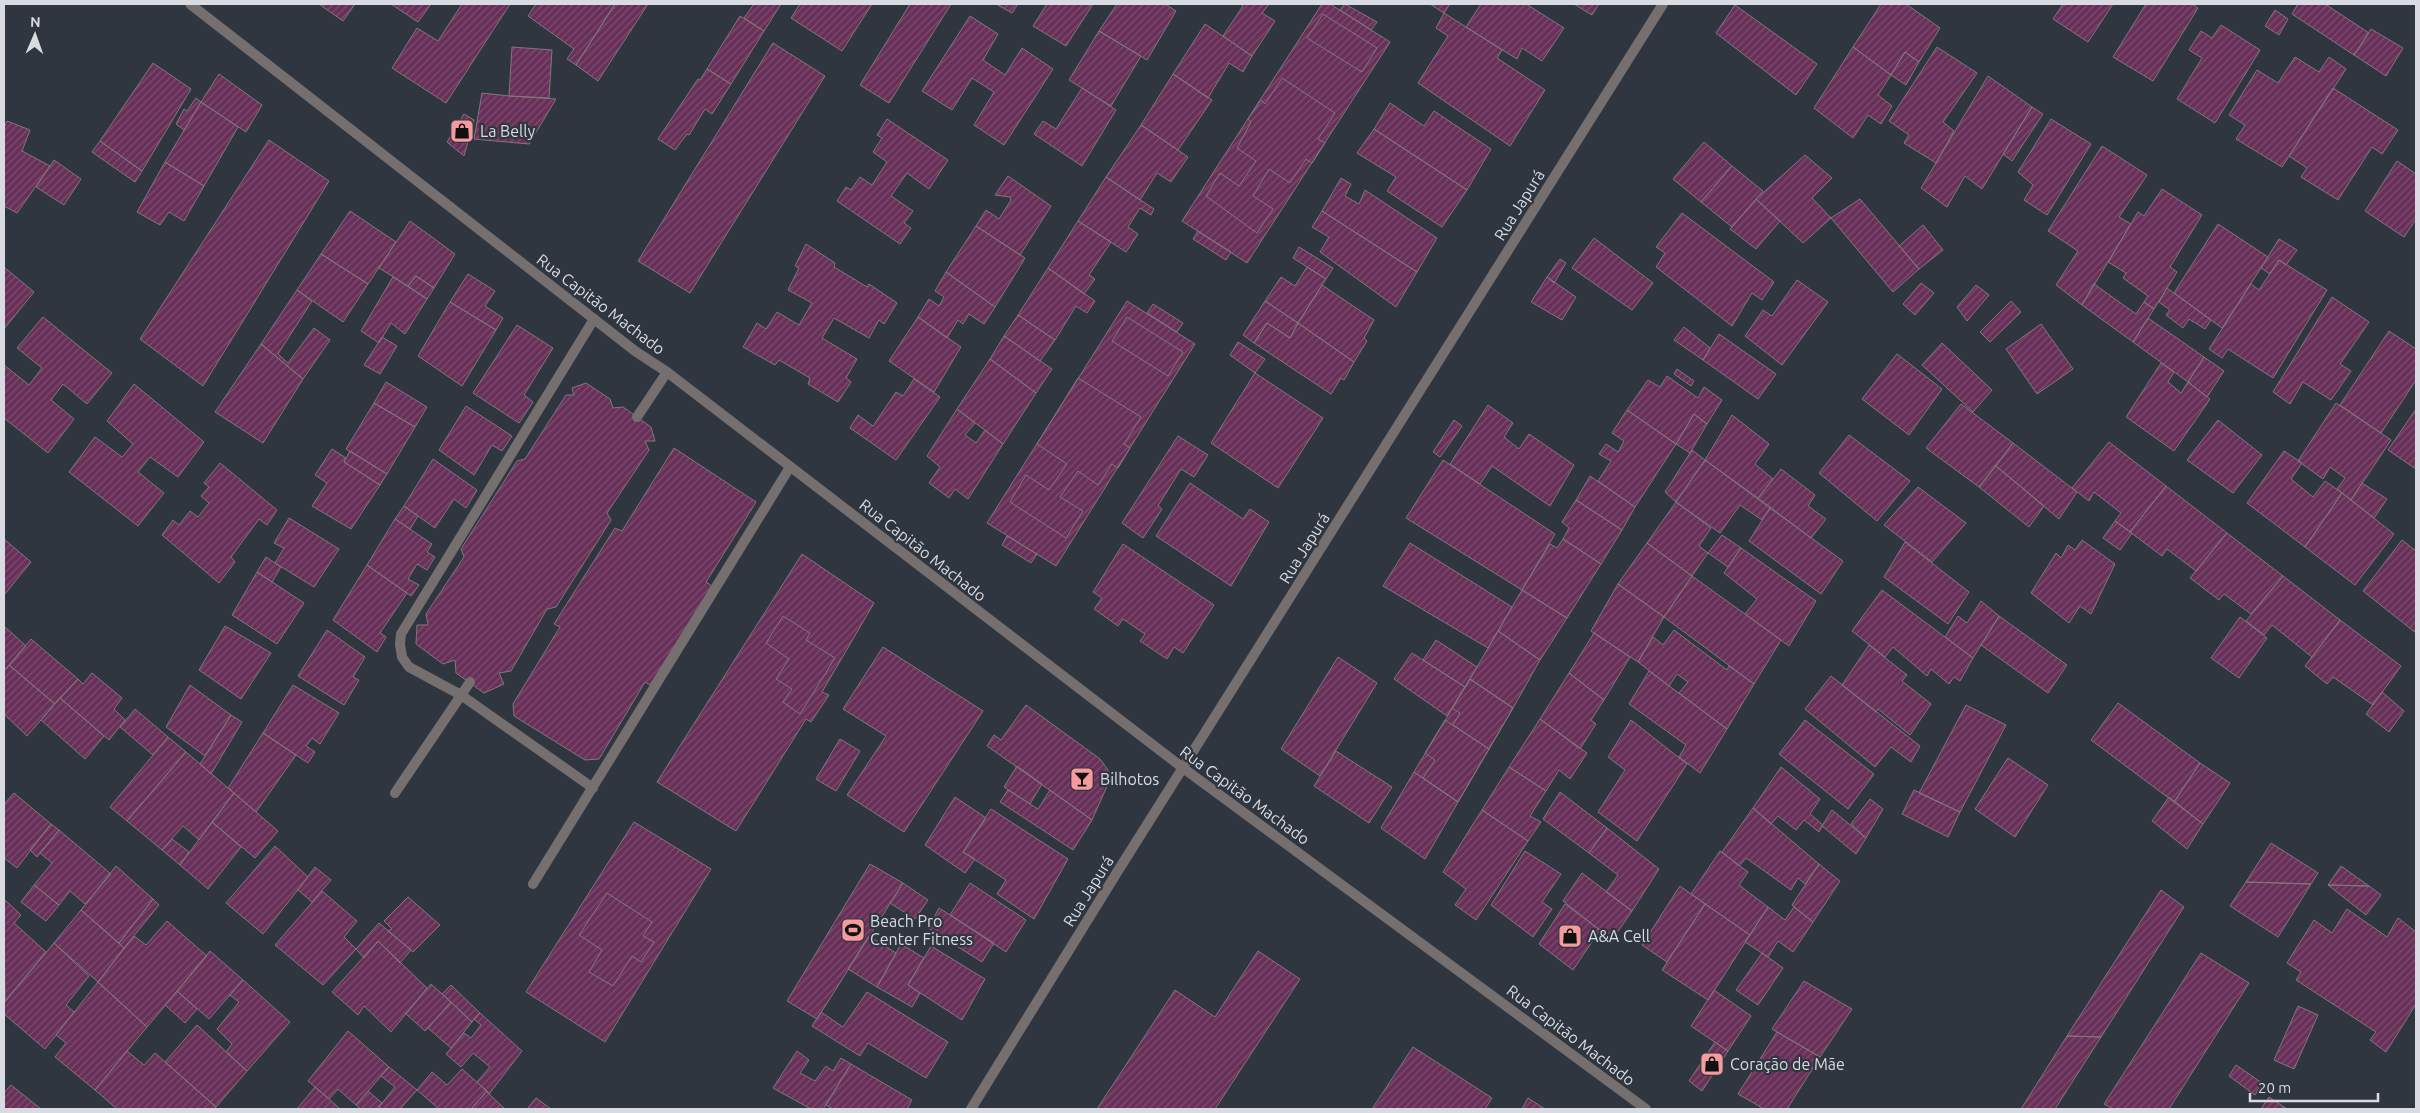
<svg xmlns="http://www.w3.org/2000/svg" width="2420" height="1113" viewBox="0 0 2420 1113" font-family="Ubuntu,sans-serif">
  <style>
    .building { fill: url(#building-hatch); stroke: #82767d }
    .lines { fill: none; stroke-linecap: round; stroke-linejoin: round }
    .lane { stroke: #766f6f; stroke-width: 10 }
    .street { stroke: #766f6f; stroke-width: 10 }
    .labels { text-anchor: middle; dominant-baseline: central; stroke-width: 4.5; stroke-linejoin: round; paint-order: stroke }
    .poi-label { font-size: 16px; fill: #d8dce2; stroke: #30363f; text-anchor: start }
    .street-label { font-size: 16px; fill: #d8dce2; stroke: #30363f }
  </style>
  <defs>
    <pattern id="building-hatch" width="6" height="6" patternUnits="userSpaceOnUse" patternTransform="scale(1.25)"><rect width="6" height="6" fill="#683058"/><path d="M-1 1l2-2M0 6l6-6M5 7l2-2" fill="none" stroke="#7d4d70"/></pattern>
  </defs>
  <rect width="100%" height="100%" fill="#30363f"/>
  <path class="building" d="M319 4H355L343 21Z
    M391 4H431L418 22Z
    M462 4H510L446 103 392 68 417 28 438 41Z
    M536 4H615L576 65 567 59 574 49 528 16Z
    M615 4H648L598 81 576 65Z
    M754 4H781L764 31 744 18Z
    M800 4H872L842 51 791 18Z
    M910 4H951L889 103 860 85Z
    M996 4H1018L1012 13Z
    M1047 4H1093L1066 46 1033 26Z
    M1117 4H1165L1176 11 1147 60 1099 31Z
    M1240 4H1269L1262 13 1275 21 1252 56 1223 36 1243 6Z
    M1322 4H1330L1390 42 1247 263 1182 221Z
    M1345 4 1377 22 1371 30 1340 10Z
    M1430 4H1450L1444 13Z
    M1481 4H1526L1564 28 1542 61 1522 48 1517 59 1466 27Z
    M1574 4H1599L1592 15Z
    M1881 4H1906L1940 28 1919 62 1905 52 1891 75 1853 47Z
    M2063 4H2113L2088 42 2053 19Z
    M2146 4H2192L2198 8 2153 81 2113 57Z
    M2298 4H2325L2369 33 2354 55 2292 14Z
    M1735 5 1817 64 1796 95 1716 33Z
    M2275 10 2288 19 2279 35 2265 26Z
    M1444 13 1502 50 1497 58 1545 90 1510 146 1418 83 1448 36 1436 28Z
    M1323 14 1377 48 1362 72 1307 38Z
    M740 16 764 31 731 84 707 69Z
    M970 16 998 34 983 60 1005 75 1022 48 1053 69 1004 145 974 125 994 92 972 78 952 110 922 91Z
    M1205 24 1252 56 1243 72 1229 63 1208 98 1173 74Z
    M2221 25 2260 50 2215 123 2177 99 2202 58 2189 50 2201 31 2212 38Z
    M2371 29 2403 48 2386 76 2354 55Z
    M1099 31 1141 56 1111 106 1069 80Z
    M773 43 825 76 690 293 638 261Z
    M512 47 552 50 549 98 509 96Z
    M1853 47 1891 75 1878 95 1892 106 1881 124 1868 115 1853 138 1814 108Z
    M1937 47 1977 73 1943 122 1954 131 1936 163 1904 143 1909 135 1889 121Z
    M1905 52 1919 62 1906 85 1891 75Z
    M2295 57 2319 72 2329 57 2346 69 2282 167 2236 139 2245 125 2229 115 2257 70 2278 83Z
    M153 63 191 89 142 171 100 141Z
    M707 69 731 84 712 114 705 109 689 135 687 134 675 150 658 139 698 79 700 80Z
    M219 74 262 105 246 132 201 102Z
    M1173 74 1212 100 1178 150 1141 125Z
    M1988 76 2032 107 1982 189 1965 176 1947 207 1921 188Z
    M1282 78 1335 113 1318 139 1325 143 1312 163 1306 159 1290 183 1269 169 1253 196 1273 209 1257 233 1206 196 1220 173 1239 186 1256 161 1237 148 1251 122 1248 119 1261 100 1265 104Z
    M1082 88 1116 110 1082 166 1034 134 1043 121 1056 129Z
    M2333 88 2398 130 2382 154 2372 147 2338 200 2301 177 2307 168 2289 156Z
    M482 93 509 96 556 99 529 144 474 139Z
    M196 98 201 102 184 130 176 124 184 109 187 111Z
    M201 102 238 127 204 186 165 162Z
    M1390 103 1424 126 1434 111 1491 149 1467 190 1374 129Z
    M2032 107 2043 114 2012 161 2003 154Z
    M464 114 474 120 464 156 447 142Z
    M887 119 948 160 929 189 907 173 891 196 913 211 904 223 911 228 900 244 837 201 846 187 851 190 860 177 872 185 887 162 873 152 882 138 877 135Z
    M2051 119 2091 144 2047 215 2024 200 2033 185 2018 172Z
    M7 121 30 130 22 151 50 166 17 213 4 206V128Z
    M1141 125 1188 157 1171 182 1157 173 1140 200 1106 177Z
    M1374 129 1467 190 1442 227 1387 191 1396 177 1357 153Z
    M269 140 329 181 203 386 140 339Z
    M100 141 142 171 135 182 92 152Z
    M1704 142 1732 166 1701 202 1673 179Z
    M2102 146 2147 175 2119 217 2131 224 2082 305 2056 285 2078 251 2048 231Z
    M1805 155 1832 178 1812 198 1831 218 1803 243 1756 199Z
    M54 160 81 179 64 205 36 187Z
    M2397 161 2416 174V219L2404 237 2365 211Z
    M165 162 204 186 184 221 169 212 160 225 137 212Z
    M1732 166 1763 191 1732 227 1701 202Z
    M1008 176 1051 206 1020 255 976 226 986 210 999 219 1011 200 1010 197 995 195Z
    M1106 177 1154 209 1151 215 1140 208 1128 227 1138 234 1126 252 1078 221Z
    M1341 178 1351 184 1345 196 1359 204 1365 190 1437 238 1417 272 1322 211Z
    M2162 189 2202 215 2170 267 2177 272 2154 309 2144 302 2148 296 2123 278 2126 273 2108 262 2138 212 2144 216Z
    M1756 199 1780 221 1756 249 1730 229Z
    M1860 199 1919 269 1893 292 1831 218Z
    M350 211 396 242 368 284 321 254Z
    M1322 211 1417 272 1396 307 1320 252 1329 237 1312 227Z
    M1682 213 1774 282 1762 300 1752 293 1732 326 1656 267 1665 253 1656 247Z
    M410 221 455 254 434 288 416 276 408 286 379 268Z
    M1078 221 1111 242 1089 275 1095 279 1084 294 1048 268Z
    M2218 224 2268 257 2222 328 2174 293Z
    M1923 225 1943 250 1919 269 1899 246Z
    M976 226 1025 258 995 307 946 272Z
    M1198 231 1231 252 1226 260 1193 239Z
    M1594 238 1653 283 1632 310 1572 268Z
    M2279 239 2297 250 2286 265 2279 260 2270 274 2261 268Z
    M806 244 835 263 834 267 867 287 869 284 897 303 884 324 879 320 869 338 834 318 822 338 857 359 846 378 851 382 838 402 808 384 810 378 779 360 775 365 743 347 757 323 766 329 777 312 799 325 812 303 788 290 799 268 795 266Z
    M1299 247 1333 268 1326 279 1293 258Z
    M321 254 368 284 343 322 297 290Z
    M1560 259 1566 263 1554 283 1547 277Z
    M2279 260 2327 290 2273 378 2228 349 2222 358 2209 349 2251 284 2259 290Z
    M4 267 34 292 4 329Z
    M1307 267 1326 279 1298 323 1265 301 1281 277 1295 286Z
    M1048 268 1095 301 1087 313 1076 306 1055 340 1018 315Z
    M946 272 995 307 984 324 969 314 963 324 958 320 947 338 918 317 929 299 939 306 944 297 935 291Z
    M468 274 495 291 485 306 503 318 496 330 450 302Z
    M416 276 434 288 427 299 408 286Z
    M393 277 427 299 405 334 391 323 379 343 361 331Z
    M1547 277 1576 297 1562 320 1531 302Z
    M1797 280 1828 302 1782 365 1745 336 1763 310 1772 316Z
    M1921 283 1934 293 1915 315 1903 304Z
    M2094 284 2136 314 2144 302 2154 309 2133 342 2082 305Z
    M1322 285 1374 320 1364 338 1367 341 1354 362 1298 323Z
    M1976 285 1989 295 1967 321 1957 307Z
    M2167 288 2211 320 2205 329 2189 319 2183 328 2166 315 2170 310 2159 302Z
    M297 290 312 301 278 354 288 363 314 328 330 340 303 379 261 344Z
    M2332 297 2369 322 2340 364 2351 371 2331 400 2303 382 2290 404 2273 392Z
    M1127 301 1195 344 1056 566 987 523Z
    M1265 301 1298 323 1290 338 1267 323 1254 343 1243 335Z
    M2011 301 2021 312 1990 342 1980 332Z
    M450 302 496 330 462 386 418 356Z
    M1153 304 1183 323 1177 332 1147 313Z
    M1018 315 1055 340 1040 361 1004 336Z
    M43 317 112 373 87 404 63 384 51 400 74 419 48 453 4 418V365L29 385 42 368 17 348Z
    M918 317 961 347 934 392 889 361Z
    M1127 317 1183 352 1168 376 1112 341Z
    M2148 318 2204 357 2188 382 2133 342Z
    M1267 323 1290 338 1298 323 1354 362 1344 380 1341 378 1331 394 1254 343Z
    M2041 324 2073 369 2037 394 2006 349Z
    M517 325 553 348 524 395 533 402 519 423 473 393Z
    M1684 327 1710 348 1703 360 1674 340Z
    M2389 331 2416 349V380L2381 433 2340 405Z
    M1719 334 1776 374 1758 399 1703 360Z
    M1004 336 1052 369 1036 393 990 359Z
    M382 337 397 346 380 374 364 365Z
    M1238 342 1265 359 1255 373 1230 355Z
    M1942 343 1992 390 1973 412 1922 365Z
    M261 344 303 379 263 443 215 412Z
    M1897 354 1942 389 1909 435 1862 399Z
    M2204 357 2224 371 2207 397 2188 382Z
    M990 359 1036 393 1003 444 957 409Z
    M2161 363 2174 372 2168 382 2181 393 2188 382 2210 399 2174 451 2126 417Z
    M1677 369 1694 381 1691 386 1674 374Z
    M1255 373 1323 418 1278 488 1211 443Z
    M1667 376 1698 398 1704 387 1722 400 1707 424 1694 414 1676 444 1627 410 1648 380 1660 387Z
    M1078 378 1141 417 1124 444 1130 448 1118 468 1112 464 1098 485 1078 471 1060 497 1083 511 1066 538 1010 502 1026 475 1049 490 1067 464 1037 444Z
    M914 379 940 397 896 460 850 428 858 415 873 426 896 392 903 396Z
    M386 382 427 407 415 427 374 403Z
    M586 383 610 399 613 408 623 407 651 427 655 441H645L649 450 607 513 611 520 556 607 547 609 511 671 499 673 504 684 484 693 456 673 455 660 443 664 416 644 417 625H428L426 614 464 557 461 549 517 461 525 459 566 395H574L572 388Z
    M134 384 204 442 178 477 150 457 138 472 164 493 138 526 69 472 95 437 122 457 133 444 107 421Z
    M374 403 415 427 387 474 346 449Z
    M2336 403 2391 440 2351 500 2337 489 2345 478 2330 467 2323 479 2298 461Z
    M1961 404 2013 443 1979 487 1926 448Z
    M1488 405 1513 423 1504 437 1519 449 1529 434 1574 465 1550 506 1492 466 1480 484 1450 464Z
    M466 406 512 436 502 451 492 445 474 475 439 450Z
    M957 409 975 423 965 435 976 443 985 430 1003 444 968 499 955 489 949 498 929 483 940 467 927 456Z
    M2416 409V469L2388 450Z
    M1627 410 1676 444 1635 507 1598 481 1611 461 1599 454 1606 444 1618 452 1624 441 1612 433Z
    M1694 414 1707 424 1690 453 1676 444Z
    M1732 415 1769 444 1755 464 1773 479 1758 498 1705 460Z
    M1454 420 1462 426 1440 457 1433 452Z
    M2218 420 2262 455 2233 493 2187 460Z
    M1849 435 1910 481 1877 521 1819 473Z
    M1178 436 1208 455 1194 477 1181 469 1158 506 1162 509 1143 538 1122 523Z
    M2109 442 2166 486 2130 532 2115 521 2121 513 2094 492 2089 501 2072 488Z
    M2013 443 2077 492 2059 519 1996 466Z
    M674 448 756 502 706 582 712 586 650 685 645 682 599 759 585 760 514 716 513 704 560 627 554 624 615 528 622 531Z
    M332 449 346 458 344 462 380 485 351 529 312 506 327 483 315 475Z
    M1692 450 1705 460 1676 502 1665 492Z
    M350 451 387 474 380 485 344 462Z
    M2284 451 2302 463 2291 479 2313 497 2325 481 2342 493 2305 547 2247 503Z
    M433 459 477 490 466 508 454 499 435 528 404 506Z
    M1443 460 1555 534 1522 590 1406 518Z
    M1705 460 1770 508 1762 520 1740 505 1720 533 1676 502Z
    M220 463 277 510 267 525 259 519 231 557 235 562 219 583 162 535 173 520 179 525 190 511 198 517 209 503 201 496 209 487 204 483Z
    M1996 466 2044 506 2029 527 1979 487Z
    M1781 469 1815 495 1808 506 1826 519 1811 538 1758 498Z
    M1590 476 1635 507 1622 530 1576 500Z
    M1190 483 1243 519 1250 509 1269 522 1231 586 1156 536Z
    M2362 483 2387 499 2374 518 2351 500Z
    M2166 486 2227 533 2196 571 2167 549 2162 556 2130 532Z
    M1918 487 1966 523 1932 562 1884 525Z
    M2342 493 2394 534 2355 585 2305 547Z
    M1576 500 1622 530 1601 564 1563 539 1569 528 1562 522Z
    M1676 502 1711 528 1699 546 1708 553 1692 576 1647 543Z
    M404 506 418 516 410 529 395 519Z
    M1770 508 1843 561 1821 594 1749 541Z
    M289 518 339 549 314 587 275 563 284 548 274 543Z
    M395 519 432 544 427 552 435 557 427 570 417 564 408 579 419 585 411 596 367 565Z
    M2115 521 2132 533 2120 550 2103 538Z
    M2227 533 2283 576 2251 614 2224 594 2219 600 2190 578Z
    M1722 535 1741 548 1728 567 1708 553Z
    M1007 536 1037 554 1031 563 1002 545Z
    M4 539 31 562 4 595Z
    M1563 539 1601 564 1567 618 1522 590 1550 544 1557 548Z
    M2082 540 2115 564 2091 614 2080 606 2069 623 2031 593 2056 553 2061 558 2068 545 2075 550Z
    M2402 540 2416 551V633L2363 591Z
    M1905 542 1969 592 1948 624 1884 577Z
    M1410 543 1512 607 1488 648 1383 586Z
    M1647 543 1692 576 1664 617 1618 584Z
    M1123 544 1214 605 1183 653 1174 647 1167 659 1140 641 1145 634 1123 619 1118 626 1094 609 1102 598 1093 592Z
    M1741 548 1816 601 1789 646 1745 614 1757 599 1724 573Z
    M802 554 874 603 822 692 829 695 811 722 806 719 736 831 657 782Z
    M266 557 281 567 272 582 257 572Z
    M367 565 407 593 380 633 386 637 377 652 333 620Z
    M257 572 304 603 277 644 232 615Z
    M1692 576 1781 640 1754 684 1664 617Z
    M2283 576 2340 620 2312 657 2272 625 2264 635 2246 621Z
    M1618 584 1664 617 1638 662 1591 631Z
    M1522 590 1567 618 1540 660 1498 631Z
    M1882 590 1973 658 1960 681 1954 677 1949 684 1931 669 1927 676 1893 647 1885 657 1852 631Z
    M1981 601 1999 616 1973 658 1945 637 1958 616 1967 623Z
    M783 616 810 633 806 640 835 658 800 714 783 702 792 689 776 679 789 659 766 643Z
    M1999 616 2067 665 2048 693 1981 645Z
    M2240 617 2267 638 2239 678 2211 658Z
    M2340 620 2401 666 2373 705 2333 677 2327 684 2305 666Z
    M4 626 26 646 4 671Z
    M225 626 271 653 241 699 199 670Z
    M327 630 365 657 353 677 359 680 344 705 298 676Z
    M1674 630 1727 670 1729 666 1754 684 1727 729 1679 693 1688 682 1677 674 1669 686 1638 662 1653 637 1663 645Z
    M1498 631 1540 660 1513 708 1470 679Z
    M1594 633 1630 657 1604 700 1569 673Z
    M31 639 78 679 55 704 9 665Z
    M1436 640 1477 667 1465 687 1423 660Z
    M1869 645 1907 675 1902 681 1931 704 1910 735 1878 709 1876 712 1842 685Z
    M883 647 983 711 904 832 847 795 886 736 843 709Z
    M1412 653 1465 687 1447 716 1394 679Z
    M1338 657 1377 683 1320 776 1281 749Z
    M9 665 55 704 27 736 4 714V671Z
    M1649 671 1727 729 1700 773 1679 757 1686 745 1629 704Z
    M92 673 122 698 114 709 125 720 109 740 60 698 78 679 83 684Z
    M1569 673 1604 700 1591 720 1596 724 1580 749 1540 719Z
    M1831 676 1920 746 1911 762 1891 747 1875 767 1805 709Z
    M1470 679 1513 708 1458 802 1414 772Z
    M1470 679 1513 708 1489 749 1453 725 1460 713 1452 708Z
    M190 685 231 715 205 756 166 727Z
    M293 685 339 713 320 744 312 738 306 746 315 752 308 763 263 733Z
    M2382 692 2404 711 2389 732 2366 714Z
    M60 698 104 736 85 759 41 720Z
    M2118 703 2200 763 2174 802 2091 740Z
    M1026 705 1100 759 1108 770V784L1092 820 987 746 994 735 1001 740Z
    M1966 705 2006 725 1960 812 1919 793Z
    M135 709 168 737 153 755 120 727Z
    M231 715 242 722 211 774 200 764Z
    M1540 719 1587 753 1570 779 1559 770 1546 791 1509 767Z
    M1445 720 1489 749 1458 802 1423 778 1435 760 1425 753Z
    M1631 720 1687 764 1637 841 1598 812 1625 770 1608 757Z
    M1805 720 1874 774 1848 809 1779 754Z
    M263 733 296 755 256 812 228 788Z
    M168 737 186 752 127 821 110 807Z
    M840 739 860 751 836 791 816 779Z
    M1336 751 1392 787 1369 823 1314 786Z
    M186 752 234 793 199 840 183 826 162 850 127 821Z
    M2008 758 2048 785 2015 837 1975 809Z
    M2200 763 2230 783 2203 824 2174 802Z
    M1017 766 1042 784 1030 804 1004 787Z
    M1509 767 1546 791 1530 816 1541 822 1528 841 1482 810Z
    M1781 767 1820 799 1810 814 1823 825 1819 832 1804 820 1796 830 1778 816 1771 824 1753 808Z
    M1414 772 1458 802 1425 859 1381 828Z
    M1008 790 1038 809 1050 790 1092 820 1073 850 1000 802Z
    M1914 790 1960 812 1948 837 1902 814Z
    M1560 792 1607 828 1589 853 1543 819Z
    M14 793 51 824 17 868 4 858V804Z
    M234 793 278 831 255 858 212 822Z
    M955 797 986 818 963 852 975 859 965 873 925 845Z
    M2169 797 2203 824 2187 849 2152 821Z
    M1870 799 1883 809 1866 838 1851 824Z
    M1753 808 1819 864 1805 884 1798 878 1791 890 1746 858 1739 866 1722 852Z
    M991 809 1068 859 1034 919 997 894 1006 880 963 852Z
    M1482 810 1528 841 1476 920 1455 905 1466 889 1443 872Z
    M1832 810 1866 838 1856 854 1822 826Z
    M212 822 241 847 208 889 180 865Z
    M634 822 711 869 605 1042 526 992Z
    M51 824 59 830 37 857 30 850Z
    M1607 828 1659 869 1632 911 1606 892 1618 875 1589 853Z
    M59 830 111 874 85 904 70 891 59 905 34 885 52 863 40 853Z
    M172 839 189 852 180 865 162 850Z
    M2271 843 2318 873 2311 884 2246 882Z
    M275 846 308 877 263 934 226 903Z
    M1525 851 1561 874 1542 902 1552 909 1533 937 1491 905Z
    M1720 851 1748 872 1739 885 1768 907 1750 935 1691 894Z
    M870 864 903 883 817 1019 787 1001Z
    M1819 864 1840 881 1813 922 1792 905Z
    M116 866 153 899 119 943 81 910Z
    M2341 866 2369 886 2328 885Z
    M315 867 331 880 312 902 298 890Z
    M1582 873 1632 911 1612 940 1563 901Z
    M2246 882 2311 884 2278 937 2230 906Z
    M903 883 928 900 915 919 890 903Z
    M970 883 1026 920 1006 952 950 915Z
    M34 885 59 905 46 921 21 902Z
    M2328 885 2369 886 2381 895 2366 915Z
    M1680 886 1705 904 1667 962 1642 945Z
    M2161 890 2184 907 2101 1037 2067 1036Z
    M322 891 357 921 344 937 356 949 323 985 275 945Z
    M607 893 652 922 643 936 654 942 641 962 632 956 613 986 589 972 602 950 579 935Z
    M408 897 440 925 413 952 388 931 392 929 384 921Z
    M4 899 21 915 14 923 46 952 5 1001Z
    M153 899 159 905 124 948 119 943Z
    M1565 904 1600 930 1573 970 1539 944Z
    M1705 904 1750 935 1708 1000 1662 970Z
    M1768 907 1785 920 1794 907 1813 922 1793 952 1778 941 1768 957 1745 942Z
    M939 908 994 943 982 962 928 928Z
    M2347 909 2387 937 2398 918 2416 932V1004L2386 1052 2370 1040 2376 1032 2296 980 2301 972 2287 963 2314 920 2332 933Z
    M81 910 124 948 98 982 54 943Z
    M167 921 207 956 147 1027 98 982 134 936 146 945Z
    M379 923 411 950 400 963 378 941 364 958 356 949Z
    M869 936 896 953 877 987 848 969Z
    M378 941 427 988 391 1032 364 1006 358 1015 332 992Z
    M54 943 89 976 66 1005 74 1012 45 1049 4 1014V1003Z
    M901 944 924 958 908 985 920 993 912 1007 877 987Z
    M931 946 985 979 962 1020 908 985Z
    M210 951 243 980 209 1019 177 991Z
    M1258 951 1300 979 1215 1109H1097L1175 990 1215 1017Z
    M1762 953 1783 968 1758 1005 1736 990Z
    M2201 953 2249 983 2169 1109H2113L2104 1104Z
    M243 980 290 1022 247 1071 226 1052 232 1044 217 1029 239 1002 230 995Z
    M1804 981 1852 1009 1820 1057 1772 1029Z
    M98 982 147 1027 95 1090 55 1057 66 1043 56 1035Z
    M431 984 451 1002 425 1031 406 1014Z
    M451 985 480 1013 472 1022 442 994Z
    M1714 990 1751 1016 1728 1051 1691 1026Z
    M177 991 197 1009 185 1023 165 1005Z
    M867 992 948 1042 926 1078 868 1043 860 1056 812 1026 821 1012 843 1027Z
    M451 1002 472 1022 451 1048 428 1028Z
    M2298 1006 2318 1015 2294 1069 2274 1060Z
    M480 1013 522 1051 489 1094 477 1082 490 1067 473 1053 461 1067 446 1054 464 1033 471 1038 481 1025 474 1019Z
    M197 1025 247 1071 216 1107 165 1062Z
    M348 1031 389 1067 356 1105 338 1089 329 1099 308 1081Z
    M1777 1032 1820 1057 1787 1109H1764L1738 1094Z
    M2067 1036 2101 1037 2055 1109H2021Z
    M1715 1042 1728 1051 1702 1091 1689 1081Z
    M1413 1047 1492 1098 1485 1109H1372Z
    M127 1051 144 1065 155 1053 216 1107 214 1109H117L95 1090Z
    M797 1051 809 1060 800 1073 815 1081 826 1066 833 1071 841 1058 851 1064 823 1109H811L773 1088Z
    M851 1064 912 1100 907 1109H833L826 1105Z
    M2236 1065 2262 1083 2255 1095 2229 1076Z
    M389 1067 417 1090 400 1109H382L379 1107 395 1087 381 1076Z
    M462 1069 487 1091 471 1109H439L417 1090 432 1072 447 1085Z
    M11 1085 41 1109H4V1093Z
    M315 1087 329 1099 340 1109H297Z
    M368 1091 382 1103 376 1109H361L356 1105Z
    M487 1091 489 1094 505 1109H471Z
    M2269 1097 2287 1109H2261Z
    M536 1098 551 1109H527Z
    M1528 1098 1545 1109H1522Z"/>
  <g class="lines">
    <path class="lane" d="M637 417 667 372
      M593 788 461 695 409 667 402 657 400 644 401 634 594 319
      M395 793 470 682
      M533 884 790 467"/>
    <path class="street" d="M190 4 635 351 667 372 1183 768 1646 1109
      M971 1109 1116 874 1663 4"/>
  </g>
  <defs>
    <g id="shop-square" transform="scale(1.25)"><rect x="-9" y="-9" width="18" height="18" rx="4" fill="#f59b9d" stroke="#30363f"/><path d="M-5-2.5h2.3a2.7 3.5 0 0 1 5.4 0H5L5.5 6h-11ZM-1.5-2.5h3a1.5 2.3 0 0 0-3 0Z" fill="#111"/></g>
    <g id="bar-square" transform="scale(1.25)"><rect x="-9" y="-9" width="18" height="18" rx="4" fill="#f59b9d" stroke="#30363f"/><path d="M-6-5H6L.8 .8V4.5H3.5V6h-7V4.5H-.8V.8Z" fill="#111"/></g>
    <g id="stadium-square" transform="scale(1.25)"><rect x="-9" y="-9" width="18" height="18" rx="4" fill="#f59b9d" stroke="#30363f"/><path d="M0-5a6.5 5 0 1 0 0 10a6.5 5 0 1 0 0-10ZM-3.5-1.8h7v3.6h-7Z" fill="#111"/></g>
  </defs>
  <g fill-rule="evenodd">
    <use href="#shop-square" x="462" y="131"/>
    <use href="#bar-square" x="1082" y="779"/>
    <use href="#stadium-square" x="853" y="930"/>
    <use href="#shop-square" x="1570" y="936"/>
    <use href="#shop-square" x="1712" y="1064"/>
  </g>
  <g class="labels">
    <g class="poi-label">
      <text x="480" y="131">La Belly</text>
      <text x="1100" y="779">Bilhotos</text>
      <text x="870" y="921">Beach Pro<tspan x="870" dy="18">Center Fitness</tspan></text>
      <text x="1588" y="936">A&amp;A Cell</text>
      <text x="1730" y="1064">Coração de Mãe</text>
    </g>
    <g class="street-label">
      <text transform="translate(1519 205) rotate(-58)">Rua Japurá</text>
      <text transform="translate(601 304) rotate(37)">Rua Capitão Machado</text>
      <text transform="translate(1304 548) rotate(-58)">Rua Japurá</text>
      <text transform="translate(923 550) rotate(38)">Rua Capitão Machado</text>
      <text transform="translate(1245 795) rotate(36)">Rua Capitão Machado</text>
      <text transform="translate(1088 891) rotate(-58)">Rua Japurá</text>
      <text transform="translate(1571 1035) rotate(37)">Rua Capitão Machado</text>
    </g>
  </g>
  <rect width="2420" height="1113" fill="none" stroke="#d8dce2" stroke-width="10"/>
  <g transform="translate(35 35) rotate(2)" stroke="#30363f" stroke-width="4" paint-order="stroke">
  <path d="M0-4L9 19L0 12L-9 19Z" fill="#d8dce2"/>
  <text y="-8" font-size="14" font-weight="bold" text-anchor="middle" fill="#d8dce2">N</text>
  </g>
  <path d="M2250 1093v8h128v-8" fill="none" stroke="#d8dce2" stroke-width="2.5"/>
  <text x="2258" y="1093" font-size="15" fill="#d8dce2" stroke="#30363f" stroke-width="4" paint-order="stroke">20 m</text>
</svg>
